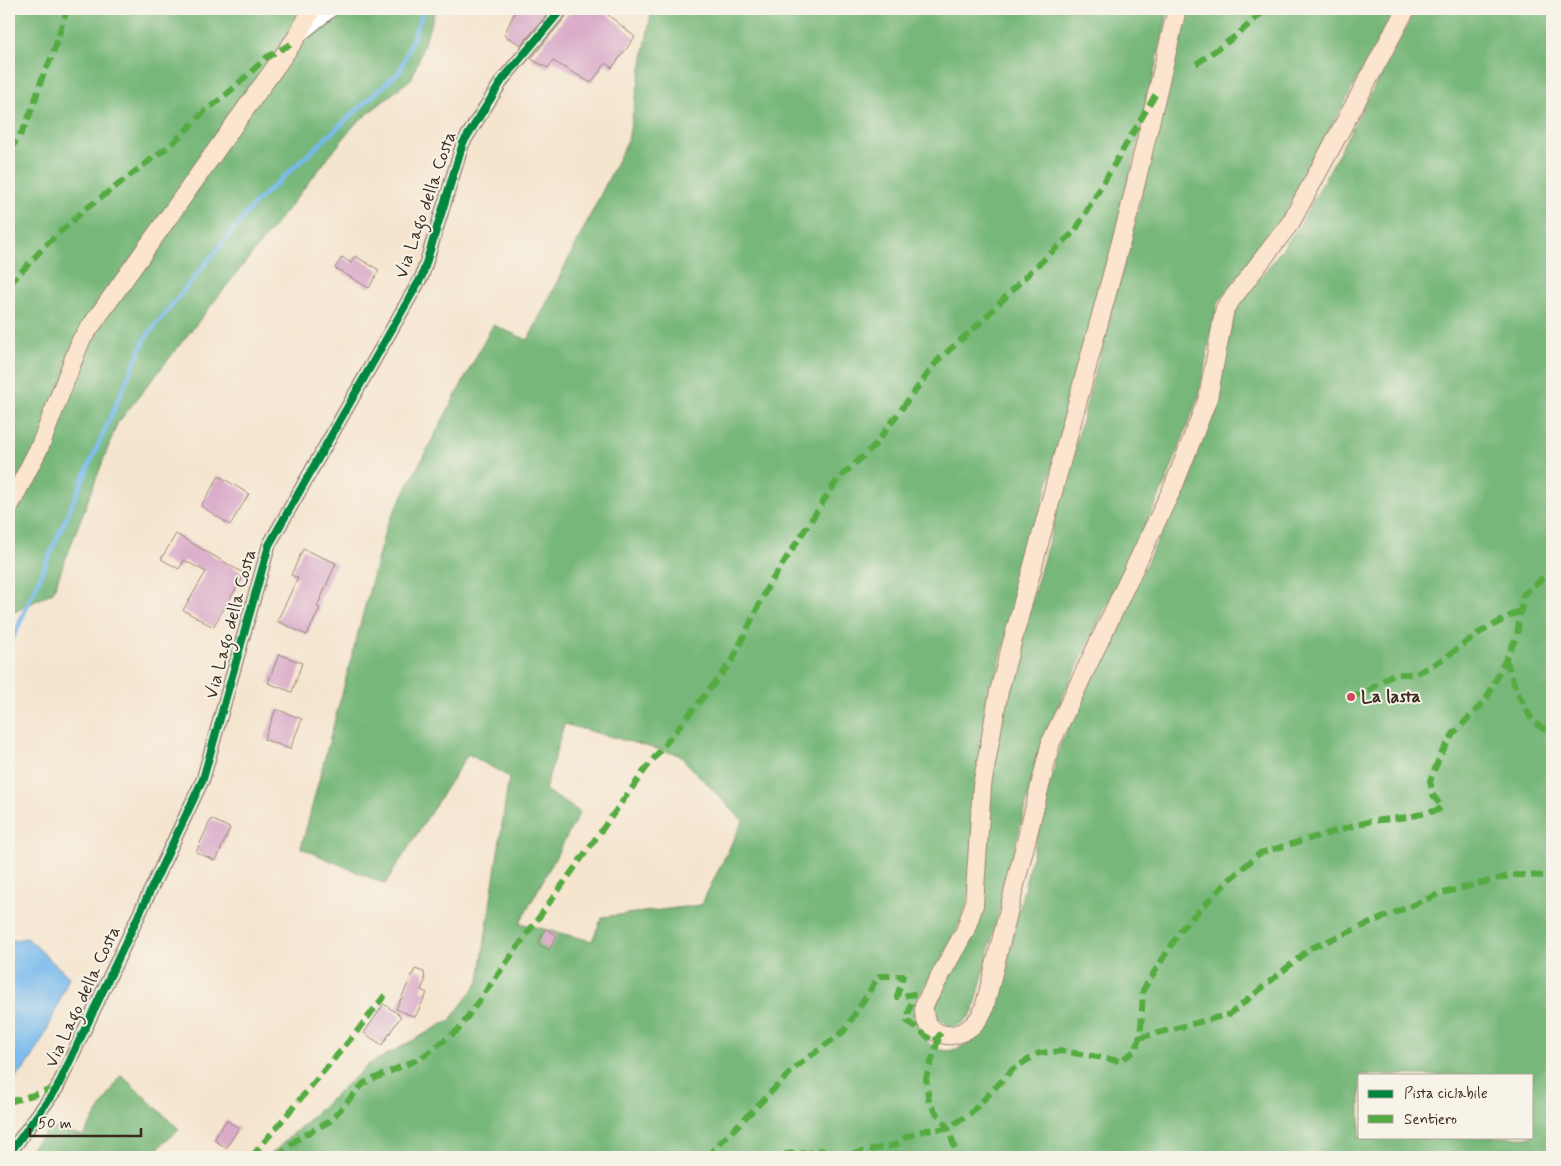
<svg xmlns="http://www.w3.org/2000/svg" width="1561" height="1166" viewBox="0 0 1561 1166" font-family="Mynerve,sans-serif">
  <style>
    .forest { fill: #77b779; stroke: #59704c; fill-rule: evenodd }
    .water { fill: #77baed; stroke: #597286 }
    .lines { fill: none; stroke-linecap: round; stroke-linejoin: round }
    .stream { stroke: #77baed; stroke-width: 4.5 }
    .building { fill: #d9aac8 }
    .street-casing { stroke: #988876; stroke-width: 15 }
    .secondary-casing { stroke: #988876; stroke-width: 20 }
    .street { stroke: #fff; stroke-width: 12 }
    .secondary { stroke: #fce5cf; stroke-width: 18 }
    .quiet { stroke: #55ab43; stroke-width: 6; stroke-dasharray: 12 6; stroke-linecap: butt }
    .cycleway-casing { stroke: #f7f3e8; stroke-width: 11 }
    .cycleway { stroke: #00873e; stroke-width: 8 }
    .poi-dot { fill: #d1495b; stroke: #f7f3e8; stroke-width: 2 }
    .labels { text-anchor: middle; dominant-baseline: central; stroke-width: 4; stroke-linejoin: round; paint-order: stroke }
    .street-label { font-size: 18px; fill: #3b2a1e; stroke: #f7f3e8 }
    .poi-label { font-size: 18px; font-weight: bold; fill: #3b2a1e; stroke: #f7f3e8; text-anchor: start }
  </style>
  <rect width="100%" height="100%" fill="#f7f3e8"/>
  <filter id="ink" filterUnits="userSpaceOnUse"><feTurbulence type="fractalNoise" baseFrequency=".02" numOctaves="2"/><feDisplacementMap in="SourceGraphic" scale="10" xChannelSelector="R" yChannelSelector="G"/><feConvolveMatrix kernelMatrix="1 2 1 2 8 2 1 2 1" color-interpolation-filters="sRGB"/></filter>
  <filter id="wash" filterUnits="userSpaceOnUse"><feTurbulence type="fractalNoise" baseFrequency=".0096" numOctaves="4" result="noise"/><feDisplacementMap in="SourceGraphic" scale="20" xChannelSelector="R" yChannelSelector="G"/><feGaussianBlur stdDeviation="1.12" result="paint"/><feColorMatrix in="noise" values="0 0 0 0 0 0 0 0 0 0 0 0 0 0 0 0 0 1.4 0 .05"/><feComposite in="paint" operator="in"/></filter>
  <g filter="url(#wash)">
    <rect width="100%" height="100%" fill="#f5e5cf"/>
    <path class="forest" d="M9 9H436L412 78 355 124 117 424 53 592 9 615Z
      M652 9H1169L1122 211 992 690 967 903C959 928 947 950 934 973 929 982 920 993 917 1003 915 1010 916 1018 919 1026 936 1073 979 1044 993 1012L1060 745 1182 489 1216 400 1234 312 1299 227 1416 9H1552V1157H268L368 1065 450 1020 479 981 509 777 468 754 385 884 301 848 386 527 493 325 528 340 628 140ZM564 724 679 755 743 821 701 905 602 917 592 941 520 923 580 812 545 790ZM1360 1075H1532V1137H1360Z
      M1186 9H1395L1283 217 1217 304 1199 395 1166 482 1043 738 975 1006C970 1019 963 1025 949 1027L934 1013 935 997 957 964 973 934 989 787 1006 693 1071 462 1137 214Z
      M121 1075 179 1129 149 1157H22L51 1127 83 1136Z"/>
    <path class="water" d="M27 938 69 977C59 1001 33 1074 9 1081V941Z"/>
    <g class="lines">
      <path class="stream" d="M9 647 146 337 255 203 400 71 424 9"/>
    </g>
    <g id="blocks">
      <path class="building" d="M516 9H552L521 45 504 35Z
        M570 9H601L635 37 612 68 606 63 591 83 553 61 548 68 531 59 568 14Z
        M355 256 379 270 369 288 335 268 342 257 351 263Z
        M219 476 249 494 230 525 201 506Z
        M176 534 245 574 213 627 183 610 206 572 184 560 179 569 161 559Z
        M303 549 336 563 317 607 320 608 307 635 277 621 298 578 291 575Z
        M279 654 302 663 292 692 268 683Z
        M276 709 302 719 290 749 264 739Z
        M211 819 230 828 216 861 196 852Z
        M545 929 557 935 549 950 538 944Z
        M415 969 424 972 425 981 421 990 427 993 415 1017 396 1009Z
        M384 1004 401 1016 382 1045 364 1033Z
        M226 1120 239 1128 226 1148 214 1140Z"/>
    </g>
  </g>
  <g filter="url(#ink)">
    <use href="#blocks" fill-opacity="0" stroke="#988876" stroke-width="1"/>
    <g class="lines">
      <g class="street-casing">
        <path id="street" d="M302 34 333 9
          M9 1154 57 1088 203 779 269 545 422 276 463 143 503 79 562 9"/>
      </g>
      <g class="secondary-casing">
        <path id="secondary" d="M1177 9 1129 212 999 691 982 786 974 905 965 931 924 1005C921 1043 968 1046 984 1009L1051 742 1174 485 1208 398 1225 308 1291 222 1406 9
          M9 507 40 446 81 340 296 38 312 9"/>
      </g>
      <use href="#street" class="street"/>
      <use href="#secondary" class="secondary"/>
      <path class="quiet" d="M1196 64 1237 35 1266 9
        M9 150C26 132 34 104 41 81 44 72 49 64 52 56 58 40 61 24 68 9
        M9 285 44 247 83 211 173 143 204 112 227 94 267 57 293 43
        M1506 659 1516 690 1533 722 1552 734
        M1351 697 1368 691 1393 674H1416L1445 658 1477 634 1521 610
        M939 1038 926 1078 929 1103 948 1128 958 1157
        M1139 1038 1230 1014 1311 948 1439 894 1512 875 1552 876
        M9 1102 57 1088
        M255 1157 254 1154 354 1035 385 995
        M276 1157 299 1138 330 1121 364 1083 421 1058 458 1030 647 767 732 661 767 588 838 479 874 446 938 360 979 324 1028 274 1075 231 1157 92
        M706 1157 797 1066 844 1031 879 976H903L897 997 913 994 907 1021 934 1042 941 1033
        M784 1157 786 1154C798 1152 810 1155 821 1150L836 1157 895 1145 906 1137 926 1130 948 1128 970 1114 1013 1069 1039 1053 1063 1051 1120 1061 1136 1050 1141 1030 1143 990 1183 927 1229 880 1260 853 1371 821 1409 817 1438 810 1442 807 1433 795 1430 781 1441 754 1453 734 1486 700 1517 636 1523 595 1552 570
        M1549 1157H1552"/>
      <g class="cycleway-casing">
        <path id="cycleway" d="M9 1154 57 1088 203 779 269 545 422 276 463 143 503 79 562 9"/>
      </g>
      <use href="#cycleway" class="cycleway"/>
    </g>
  </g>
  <circle class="poi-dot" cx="1351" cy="697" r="5"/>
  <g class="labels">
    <g class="street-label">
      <text transform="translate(426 205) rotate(-71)">Via Lago della Costa</text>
      <text transform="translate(231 624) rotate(-75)">Via Lago della Costa</text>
      <text transform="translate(83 997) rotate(-65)">Via Lago della Costa</text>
    </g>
    <g class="poi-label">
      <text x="1361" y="697">La lasta</text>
    </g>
  </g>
  <rect width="1561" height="1166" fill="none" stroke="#f7f3e8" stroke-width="30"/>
  <rect x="1358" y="1074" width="175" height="65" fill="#f7f3e8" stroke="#aca397"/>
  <rect x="1368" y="1090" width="25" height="8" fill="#00873e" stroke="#aca397"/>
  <text x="1404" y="1098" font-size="15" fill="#3b2a1e">Pista ciclabile</text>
  <rect x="1368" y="1115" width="25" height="8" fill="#55ab43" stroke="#aca397"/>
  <text x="1404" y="1124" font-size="15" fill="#3b2a1e">Sentiero</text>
  <path d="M30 1128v8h111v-8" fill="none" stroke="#3b2a1e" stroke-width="2.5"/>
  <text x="38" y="1128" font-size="15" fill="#3b2a1e" stroke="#f7f3e8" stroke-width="4" paint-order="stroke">50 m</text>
</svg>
